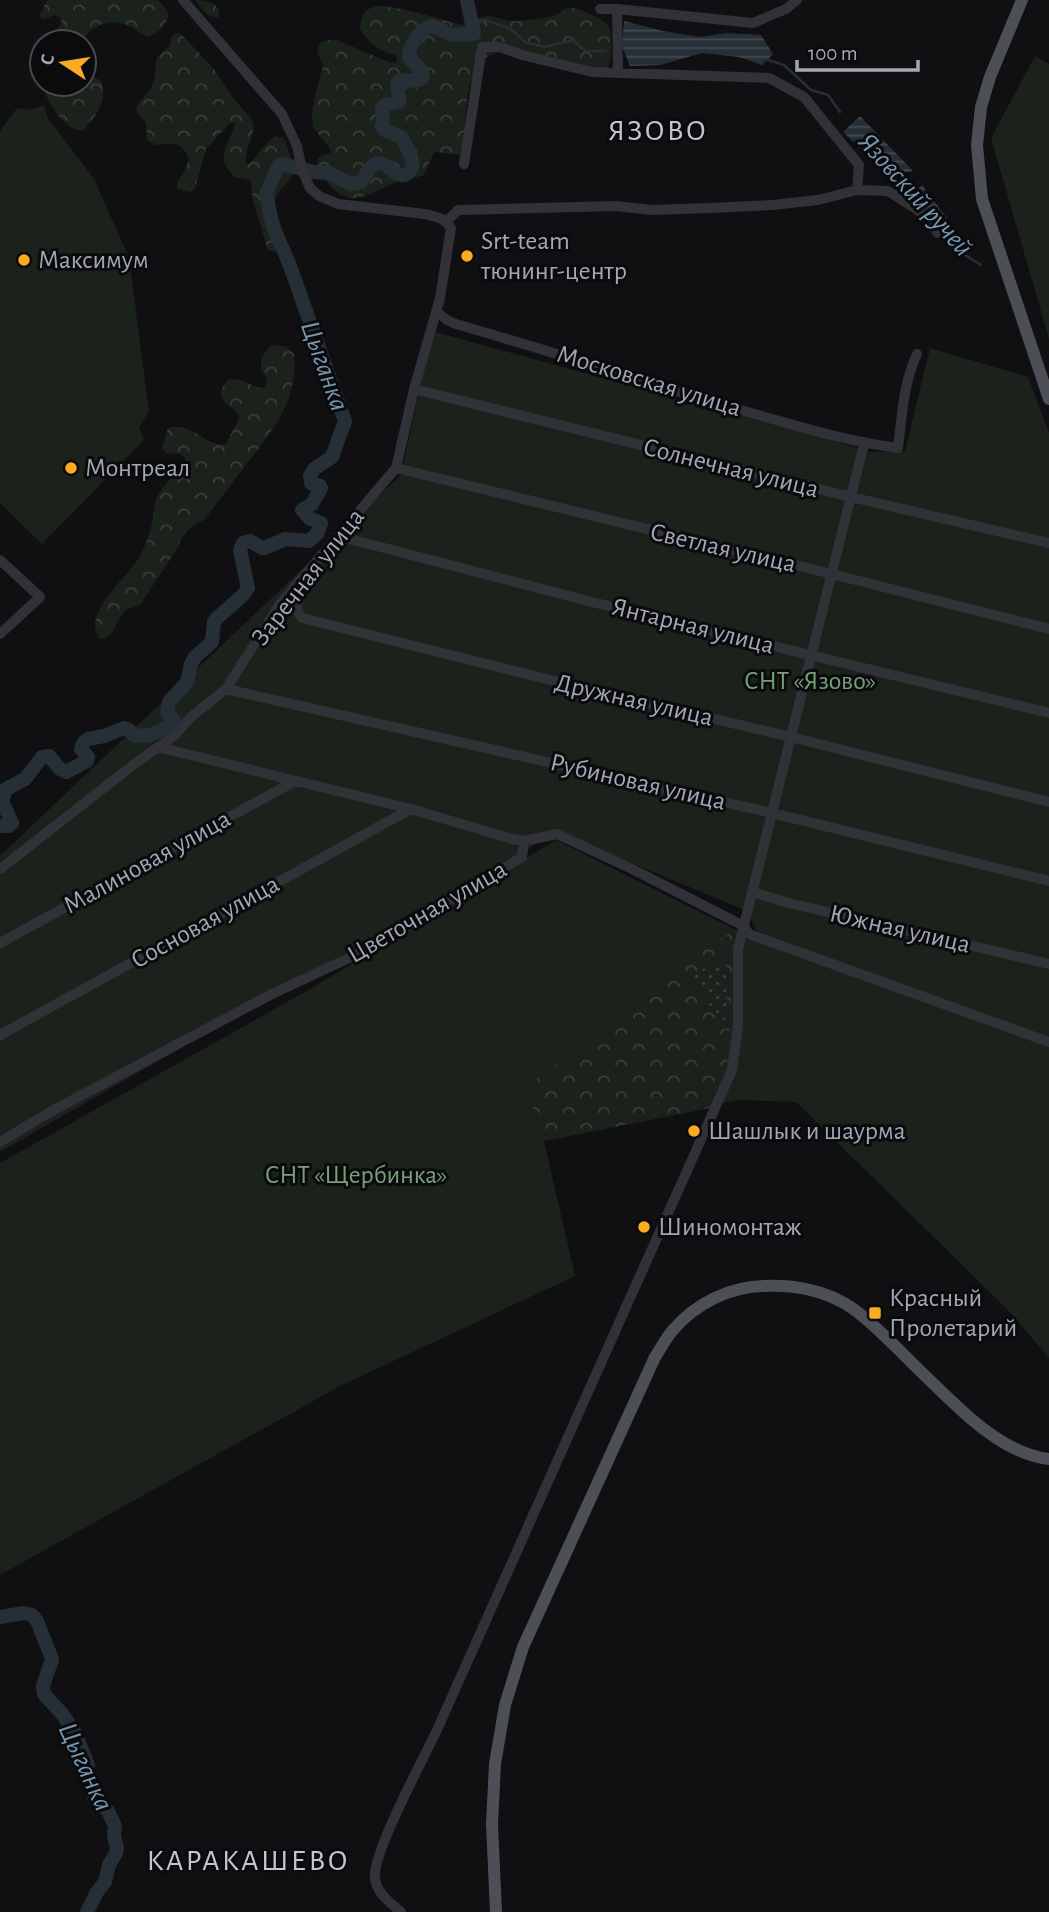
<svg xmlns="http://www.w3.org/2000/svg" width="1049" height="1912" viewBox="0 0 1049 1912" font-family="'Alegreya Sans',sans-serif">
  <style>
    .green { fill: #1b221b }
    .forest { fill: url(#forest-crowns) }
    .park { fill: url(#park-dots) }
    .water { fill: url(#water-rules) }
    .lines { fill: none; stroke-linecap: round; stroke-linejoin: round }
    .stream { stroke: #272f36; stroke-width: 2.5 }
    .river { stroke: #272f36; stroke-width: 14 }
    .minor { stroke: #313237; stroke-width: 10 }
    .major { stroke: #4d4f56; stroke-width: 12 }
    .poi-dot { fill: #f9ab21; stroke: #0b0b0d; stroke-width: 2.5 }
    .labels { text-anchor: middle; dominant-baseline: central; stroke-width: 6; stroke-linejoin: round; paint-order: stroke }
    .poi-label { font-size: 26px; fill: #a1a7b3; stroke: #0b0b0d; text-anchor: start }
    .street-label { font-size: 26px; fill: #a1a7b3; stroke: #0b0b0d }
    .park-label { font-size: 26px; fill: #77a078; stroke: #0b0b0d }
    .water-label { font-size: 28px; font-style: italic; fill: #7697b1; stroke: #0b0b0d }
    .quarter-label { font-size: 30px; letter-spacing: 2px; fill: #c2c6cf; stroke: #0b0b0d }
  </style>
  <defs>
    <pattern id="forest-crowns" width="20" height="18" patternUnits="userSpaceOnUse" patternTransform="scale(1.75)"><rect width="20" height="18" fill="#1b221b"/><path d="M2 6a3 3 0 1 1 6 0M12 15a3 3 0 1 1 6 0" fill="none" stroke="#393f3a"/></pattern>
    <pattern id="park-dots" width="8" height="8" patternUnits="userSpaceOnUse" patternTransform="scale(1.75)"><rect width="8" height="8" fill="#1b221b"/><path d="M2 2h.1M6 6h.1" fill="none" stroke="#393f3a" stroke-width="1.8" stroke-linecap="round"/></pattern>
    <pattern id="water-rules" width="6" height="5" patternUnits="userSpaceOnUse" patternTransform="scale(1.75)"><rect width="6" height="5" fill="#272f36"/><path d="M0 2.5h6" fill="none" stroke="#434a51"/></pattern>
  </defs>
  <rect width="100%" height="100%" fill="#101012"/>
  <path class="green" d="M1035 56 1049 64V339L991 138Z
    M44 105 48 118 94 179 129 258 149 411 139 428 144 440 42 544 0 503V131L17 108 30 110Z
    M432 331 872 452 905 451 930 348 1028 377 1049 433V1037L898 984 757 931 747 911 557 832 0 1152V856L401 475Z
    M556 840 754 939 1049 1047V1358L1009 1311 796 1102 738 1100 544 1141 575 1276 342 1385 0 1575V1163L312 988Z"/>
  <path class="forest" d="M47 0H158C161 4 166 8 168 13 170 22 156 36 148 36 142 35 138 31 133 28 114 17 93 23 81 42H55L53 34 62 23 60 18 55 15 44 19 39 16Z
    M195 0C205 0 222 3 219 17 207 19 202 9 195 0Z
    M375 6H385L411 11 462 25C470 24 474 19 481 17 493 14 501 20 512 21 517 22 550 17 554 16 559 14 563 9 569 8 578 7 601 18 607 24 611 29 611 34 611 40 611 47 613 60 608 66 596 80 510 33 485 59 460 83 469 124 460 155L434 152 424 175C413 179 402 179 392 184 382 188 372 194 362 197 340 204 321 179 317 160L322 155 330 154 331 150 313 127 312 116 315 96 323 66 317 51 320 43 329 40H337L388 62 395 63 397 60 396 55C378 51 370 44 360 29 361 16 363 11 375 6Z
    M176 33 181 34 214 69 232 97 252 120 254 128 251 139 247 149 245 162 249 164C258 155 265 143 275 136L284 138C287 148 293 160 293 170 293 183 275 189 275 203 275 216 284 227 285 240L274 252 268 250 253 201 251 181 244 178H237C212 160 229 145 235 124L232 122 228 125 206 149 195 188 191 192 177 189V182L184 172 189 159C181 140 173 143 155 145L147 140 146 122 140 117 136 109C139 101 142 100 147 94 155 84 156 72 156 59L170 45 172 36Z
    M84 71 88 75 102 81C106 104 98 113 84 130 64 133 46 99 41 82L42 80V84H84Z
    M277 345 287 347 294 354C298 402 272 431 245 466 231 484 218 502 205 519L189 529 182 538 175 552 140 605C139 606 129 608 128 609 114 618 117 638 100 639 79 617 128 576 139 558 146 546 151 530 153 517 155 510 154 502 158 496 164 482 177 475 186 463L184 456 179 454 166 453 162 448 168 428C193 421 207 449 226 444L238 421 239 414C225 402 212 397 229 379 246 378 252 389 265 388L267 377 261 371V359L269 347Z
    M736 929 727 1065 715 1107 544 1141 526 1088 703 950Z"/>
  <path class="park" d="M717 959 728 968 725 1030 692 977Z"/>
  <path class="water" d="M624 21 663 31 700 37 727 33 761 35 773 54 762 65 739 57 702 53 660 65 630 66 622 46Z
    M860 116 913 171 888 174 843 132Z
    M922 185 949 221 951 235 911 196Z"/>
  <g class="lines">
    <path class="stream" d="M473 23 485 20 511 29 525 42 545 47 573 40 585 51H606
      M765 59 784 65 811 90 828 95 840 112
      M900 171 918 193
      M948 227 955 235 962 253 981 265"/>
    <path class="river" d="M0 826H9L12 823 2 801 6 789 25 779 42 757 49 756 60 769 66 772 87 761 88 757 81 749 84 742 88 739 104 736 124 728 129 730 135 736 150 735 174 724V720L167 713 169 702 187 682 191 664 195 657 212 642 214 622 216 619 243 595 248 588 240 550 243 543 250 541 262 548H265L285 539 309 541 317 534 321 523 309 518 302 510 312 504 321 488 320 486 311 483 310 476 314 469 332 457 345 421 289 263 273 227 266 194 279 165 282 164 314 172 329 173 351 184 361 182C365 176 369 167 375 164 388 157 401 192 413 165L410 153 401 137 386 131 382 127 383 117 382 108 385 105 399 102C401 94 394 87 399 81L419 80 423 77 422 71 409 58C408 45 421 28 433 26L452 35 474 34 467 0
      M0 1617 23 1613 32 1615 37 1621 52 1659 43 1686 44 1694 63 1715 75 1733 88 1765 87 1775 94 1797 108 1811 115 1826 114 1836 117 1848 116 1853 109 1865 105 1882 97 1892 87 1912"/>
    <path class="minor" d="M600 9H617L753 23 786 9 797 0
      M617 9 618 73
      M464 164 482 47H500L522 55 592 72 769 78 804 97 859 165 857 190
      M447 221 458 210 616 206 651 210 710 208 772 205 818 200 857 190 888 191 918 210 938 233
      M436 311 447 320 456 324C557 353 656 386 758 415 804 428 850 442 898 448 902 417 903 384 917 354
      M414 389 851 497 1049 543
      M396 468 832 574 1049 629
      M338 536 592 602 1049 713
      M0 560 40 597 0 634
      M315 570 298 600 297 611 302 618 571 685 791 737 1049 802
      M226 689 772 813 1049 881
      M158 747 411 809 512 839 524 841 557 834 632 869 734 921 743 926 749 934 1049 1042
      M0 869 133 765 174 736 191 717 226 689 280 604 396 468 414 389 440 298 451 228C445 218 437 217 425 214L338 204 319 196 310 188 302 170 297 146 282 114 183 0
      M752 892 789 903 1049 964
      M0 943 295 781
      M0 1035 411 809
      M0 1142 50 1112 270 995 349 958 418 920 522 857 524 841
      M401 1912C390 1902 378 1895 375 1879 371 1855 424 1758 437 1730L732 1070 738 1026V949L864 444"/>
    <path class="major" d="M1022 0 990 77 981 107 977 145 982 199 1049 399
      M496 1912 492 1824 495 1764 505 1705 523 1647 655 1357C661 1348 666 1338 673 1330 696 1303 731 1286 766 1286 793 1285 820 1290 844 1303 862 1313 878 1330 893 1344 918 1369 943 1394 970 1418 992 1437 1019 1456 1049 1459"/>
  </g>
  <g class="poi-dot">
    <circle cx="467" cy="256" r="7"/>
    <circle cx="24" cy="260" r="7"/>
    <circle cx="71" cy="468" r="7"/>
    <circle cx="694" cy="1131" r="7"/>
    <circle cx="644" cy="1227" r="7"/>
    <rect x="868" y="1306" width="14" height="14" rx="3.5"/>
  </g>
  <g class="labels">
    <g class="poi-label">
      <text x="481" y="241">Srt-team<tspan x="481" dy="30">тюнинг-центр</tspan></text>
      <text x="38" y="260">Максимум</text>
      <text x="85" y="468">Монтреал</text>
      <text x="708" y="1131">Шашлык и шаурма</text>
      <text x="658" y="1227">Шиномонтаж</text>
      <text x="889" y="1298">Красный<tspan x="889" dy="30">Пролетарий</tspan></text>
    </g>
    <g class="street-label">
      <text transform="translate(649 381) rotate(17)">Московская улица</text>
      <text transform="translate(731 468) rotate(14)">Солнечная улица</text>
      <text transform="translate(723 548) rotate(13)">Светлая улица</text>
      <text transform="translate(308 577) rotate(-52)">Заречная улица</text>
      <text transform="translate(693 626) rotate(14)">Янтарная улица</text>
      <text transform="translate(634 700) rotate(13)">Дружная улица</text>
      <text transform="translate(638 782) rotate(13)">Рубиновая улица</text>
      <text transform="translate(147 862) rotate(-29)">Малиновая улица</text>
      <text transform="translate(427 912) rotate(-30)">Цветочная улица</text>
      <text transform="translate(205 922) rotate(-29)">Сосновая улица</text>
      <text transform="translate(900 929) rotate(13)">Южная улица</text>
    </g>
    <g class="park-label">
      <text x="810" y="681">СНТ «Язово»</text>
      <text x="356" y="1175">СНТ «Щербинка»</text>
    </g>
    <g class="water-label">
      <text transform="translate(915 195) rotate(48)">Язовский ручей</text>
      <text transform="translate(324 366) rotate(70)">Цыганка</text>
      <text transform="translate(85 1767) rotate(65)">Цыганка</text>
    </g>
    <g class="quarter-label">
      <text x="658" y="131">ЯЗОВО</text>
      <text x="248" y="1861">КАРАКАШЕВО</text>
    </g>
  </g>
  <g transform="translate(63 63) rotate(282)"><circle r="33" fill="#0b0b0d" stroke="#47494f" stroke-width="2"/>
  <path d="M0-5L12 26L0 18L-12 26Z" fill="#f9ab21"/>
  <text y="-10" font-size="19" font-weight="bold" text-anchor="middle" fill="#a1a7b3">С</text>
  </g>
  <path d="M797 60v10h121v-10" fill="none" stroke="#a1a7b3" stroke-width="3.5"/>
  <text x="808" y="60" font-size="21" fill="#a1a7b3" stroke="#0b0b0d" stroke-width="5" paint-order="stroke">100 m</text>
</svg>
